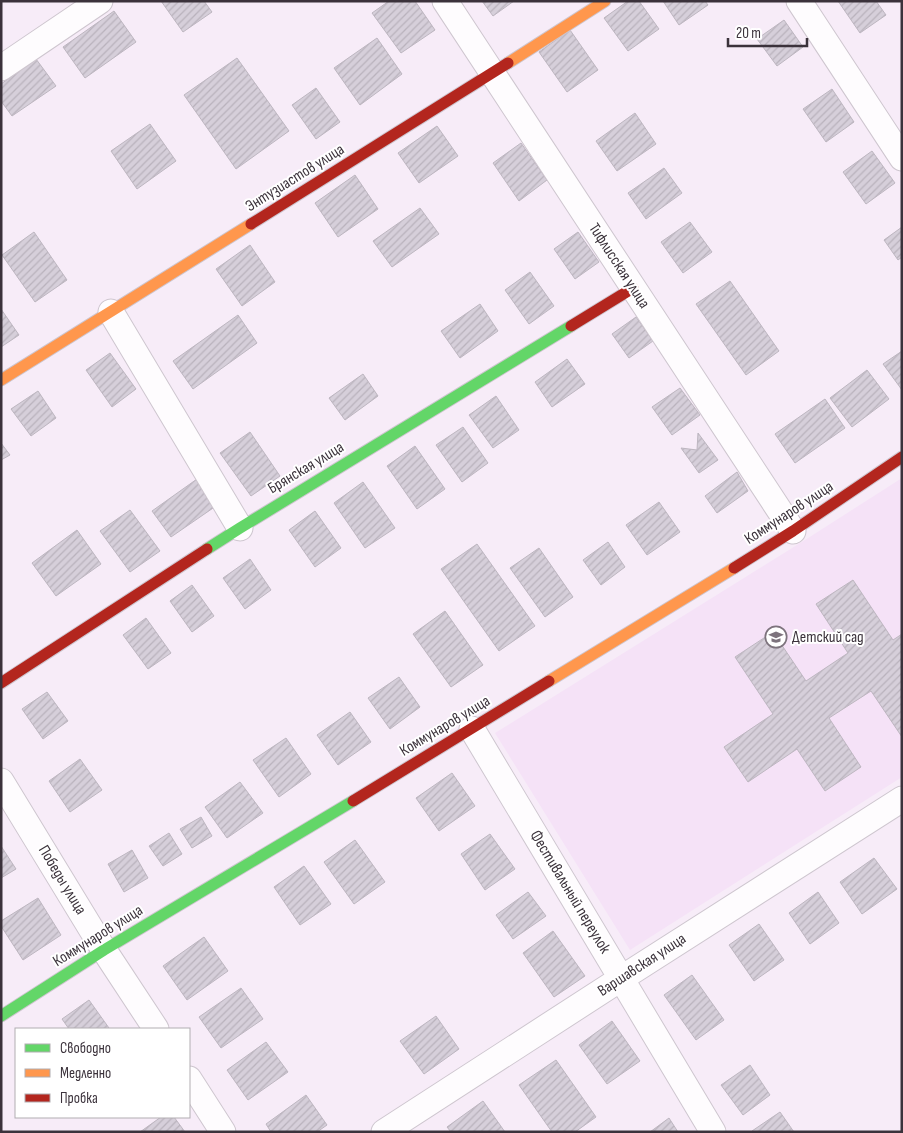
<svg xmlns="http://www.w3.org/2000/svg" width="903" height="1133" viewBox="0 0 903 1133" font-family="'Sofia Sans Condensed',sans-serif">
  <style>
    .built { fill: #f5e2f7 }
    .building { fill: url(#building-hatch); stroke: #bdb6c0 }
    .lines { fill: none; stroke-linecap: round; stroke-linejoin: round }
    .street-casing { stroke: #cec6cf; stroke-width: 27 }
    .fast-casing { stroke: #cec6cf; stroke-width: 13 }
    .slow-casing { stroke: #cec6cf; stroke-width: 13 }
    .jam-casing { stroke: #cec6cf; stroke-width: 13 }
    .street { stroke: #fefcfe; stroke-width: 25 }
    .fast { stroke: #63d668; stroke-width: 11 }
    .slow { stroke: #ff974d; stroke-width: 11 }
    .jam { stroke: #b3261e; stroke-width: 11 }
    .labels { text-anchor: middle; dominant-baseline: central; stroke-width: 4; stroke-linejoin: round; paint-order: stroke }
    .street-label { font-size: 16px; fill: #3b323b; stroke: #fff }
    .poi-label { font-size: 16px; fill: #3b323b; stroke: #fff; text-anchor: start }
  </style>
  <defs>
    <pattern id="building-hatch" width="6" height="6" patternUnits="userSpaceOnUse" patternTransform="scale(1.25)"><rect width="6" height="6" fill="#d6cfda"/><path d="M-1 1l2-2M0 6l6-6M5 7l2-2" fill="none" stroke="#b9b2bc"/></pattern>
  </defs>
  <rect width="100%" height="100%" fill="#f7ecf8"/>
  <path class="built" d="M902 478V777L630 950 495 733 805 540Z"/>
  <path class="building" d="M161 1H204L212 12 183 32Z
    M389 1H415L435 30 401 53 372 13Z
    M482 1H514L493 16Z
    M628 1H639L659 29 628 51 604 18Z
    M663 1H705L708 5 679 25Z
    M838 1H876L886 15 860 33Z
    M114 11 136 42 85 78 63 47Z
    M784 20 803 47 777 66 757 39Z
    M570 30 598 70 567 92 539 52Z
    M377 38 402 74 360 105 334 68Z
    M237 58 289 131 236 169 184 95Z
    M36 59 56 86 12 116 1 101V84Z
    M316 88 340 122 316 139 292 105Z
    M832 89 854 122 826 142 803 109Z
    M635 113 656 144 617 171 596 141Z
    M150 124 176 161 137 189 111 151Z
    M437 126 458 156 419 183 398 153Z
    M521 143 547 180 519 201 493 163Z
    M872 151 895 183 866 204 843 172Z
    M664 168 682 193 646 219 628 193Z
    M355 175 378 209 338 237 315 203Z
    M420 208 439 234 392 267 373 241Z
    M690 222 712 252 683 273 661 242Z
    M902 227V257L898 260 884 240Z
    M34 232 67 280 35 302 2 255Z
    M578 232 599 262 575 279 554 249Z
    M250 245 275 282 242 306 216 269Z
    M530 272 554 306 529 324 505 290Z
    M730 281 779 351 746 375 696 304Z
    M480 304 498 331 460 358 441 331Z
    M1 309 19 335 1 347Z
    M238 315 257 343 193 389 173 361Z
    M636 317 653 341 629 358 612 334Z
    M902 351V390L883 364Z
    M110 353 136 389 112 407 86 370Z
    M567 359 585 384 552 407 535 382Z
    M867 370 889 399 852 427 830 398Z
    M363 374 378 396 345 420 329 398Z
    M680 388 700 415 672 435 652 407Z
    M38 391 56 418 31 436 11 409Z
    M496 396 519 430 493 448 469 415Z
    M825 399 845 428 795 463 775 434Z
    M463 427 488 463 462 482 436 445Z
    M250 432 280 476 251 496 220 453Z
    M698 433 718 460 699 473 681 448 697 450Z
    M1 443 10 455 1 460Z
    M415 446 445 489 417 509 387 466Z
    M737 472 748 491 717 513 705 496Z
    M197 479 216 506 171 537 152 511Z
    M363 482 395 528 365 548 334 503Z
    M659 502 680 532 647 555 626 525Z
    M130 510 160 551 130 572 100 531Z
    M315 511 341 548 315 567 289 530Z
    M77 530 101 564 56 596 32 563Z
    M608 542 625 567 601 585 583 560Z
    M477 544 535 626 499 651 441 569Z
    M539 548 573 597 545 617 510 568Z
    M250 559 271 590 245 609 223 578Z
    M853 580 893 640 902 634V737L871 691 829 718 861 767 825 791 797 749 748 782 724 747 773 714 735 657 773 632 806 681 848 653 816 604Z
    M192 585 214 616 192 632 170 601Z
    M445 611 483 665 451 687 413 634Z
    M146 618 171 653 148 669 123 635Z
    M399 677 420 707 390 729 368 698Z
    M47 692 68 721 43 739 22 709Z
    M350 712 371 742 338 765 317 735Z
    M286 738 311 774 279 797 253 760Z
    M80 759 102 790 70 812 49 781Z
    M452 773 475 806 439 831 416 798Z
    M240 782 263 813 227 838 205 807Z
    M201 817 212 836 192 848 180 829Z
    M169 833 182 854 163 866 149 846Z
    M490 834 515 869 485 890 461 854Z
    M355 840 385 882 354 904 324 862Z
    M1 846 16 869 1 878Z
    M132 850 148 878 124 892 108 864Z
    M874 858 897 889 862 914 840 882Z
    M304 866 331 904 300 925 274 887Z
    M528 892 546 916 513 939 496 915Z
    M818 892 839 923 810 944 789 913Z
    M38 898 61 935 23 960 1 926V921Z
    M759 924 784 960 754 981 729 945Z
    M553 931 585 976 554 997 523 953Z
    M204 937 228 971 187 1000 163 966Z
    M692 975 724 1020 696 1040 664 995Z
    M241 988 263 1019 221 1048 199 1017Z
    M89 1000 109 1028 108 1029H69L62 1019Z
    M436 1016 459 1049 424 1074 400 1041Z
    M612 1021 640 1061 607 1084 579 1045Z
    M266 1042 288 1072 248 1100 227 1070Z
    M556 1060 596 1117 575 1132H552L519 1085Z
    M750 1065 770 1095 743 1115 721 1085Z
    M306 1095 327 1125 317 1132H271L266 1124Z
    M483 1101 505 1132H451L447 1127Z
    M780 1112 794 1132H753L752 1131Z
    M161 1117H174L185 1132H140Z
    M669 1118 678 1132H650Z"/>
  <g class="lines">
    <g class="street-casing">
      <path id="street" d="M445 1 793 531
        M799 1 902 158
        M1 68 100 1
        M111 312 240 528
        M472 729 713 1132
        M1 781 104 950 156 1029
        M189 1079 223 1132
        M384 1132 622 978 902 799"/>
    </g>
    <g class="fast-casing">
      <path id="fast" d="M207 549 240 528 571 326
        M1 1016 104 950 353 801"/>
    </g>
    <g class="slow-casing">
      <path id="slow" d="M508 63 605 1
        M1 380 251 224
        M549 681 734 568"/>
    </g>
    <g class="jam-casing">
      <path id="jam" d="M251 224 508 63
        M571 326 633 288
        M734 568 793 531 902 457
        M1 683 207 549
        M353 801 549 681"/>
    </g>
    <use href="#street" class="street"/>
    <use href="#fast" class="fast"/>
    <use href="#slow" class="slow"/>
    <use href="#jam" class="jam"/>
  </g>
  <defs>
    <g id="school-ring" transform="scale(1.125)"><circle r="9.5" fill="#fff" stroke="#7d737d" stroke-width="1.5"/><path d="M0-5L7-2L0 1L-7-2ZM-4 1L0 2.5L4 1V4Q0 6-4 4Z" fill="#7d737d"/></g>
  </defs>
  <g fill-rule="evenodd">
    <use href="#school-ring" x="776" y="637"/>
  </g>
  <g class="labels">
    <g class="street-label">
      <text transform="translate(295 178) rotate(-32)">Энтузиастов улица</text>
      <text transform="translate(619 266) rotate(57)">Тифлисская улица</text>
      <text transform="translate(306 468) rotate(-31)">Брянская улица</text>
      <text transform="translate(789 513) rotate(-33)">Коммунаров улица</text>
      <text transform="translate(445 726) rotate(-31)">Коммунаров улица</text>
      <text transform="translate(62 880) rotate(59)">Победы улица</text>
      <text transform="translate(570 892) rotate(59)">Фестивальный переулок</text>
      <text transform="translate(98 936) rotate(-32)">Коммунаров улица</text>
      <text transform="translate(642 965) rotate(-33)">Варшавская улица</text>
    </g>
    <g class="poi-label">
      <text x="792" y="637">Детский сад</text>
    </g>
  </g>
  <rect width="903" height="1133" fill="none" stroke="#3b323b" stroke-width="5"/>
  <rect x="15" y="1028" width="175" height="90" fill="#ffffff" stroke="#b1adb1"/>
  <rect x="25" y="1044" width="25" height="8" fill="#63d668" stroke="#b1adb1"/>
  <text x="60" y="1053" font-size="15" fill="#3b323b">Свободно</text>
  <rect x="25" y="1069" width="25" height="8" fill="#ff974d" stroke="#b1adb1"/>
  <text x="60" y="1078" font-size="15" fill="#3b323b">Медленно</text>
  <rect x="25" y="1094" width="25" height="8" fill="#b3261e" stroke="#b1adb1"/>
  <text x="60" y="1103" font-size="15" fill="#3b323b">Пробка</text>
  <path d="M728 38v8h79v-8" fill="none" stroke="#3b323b" stroke-width="2.5"/>
  <text x="736" y="38" font-size="15" fill="#3b323b" stroke="#ffffff" stroke-width="4" paint-order="stroke">20 m</text>
</svg>
